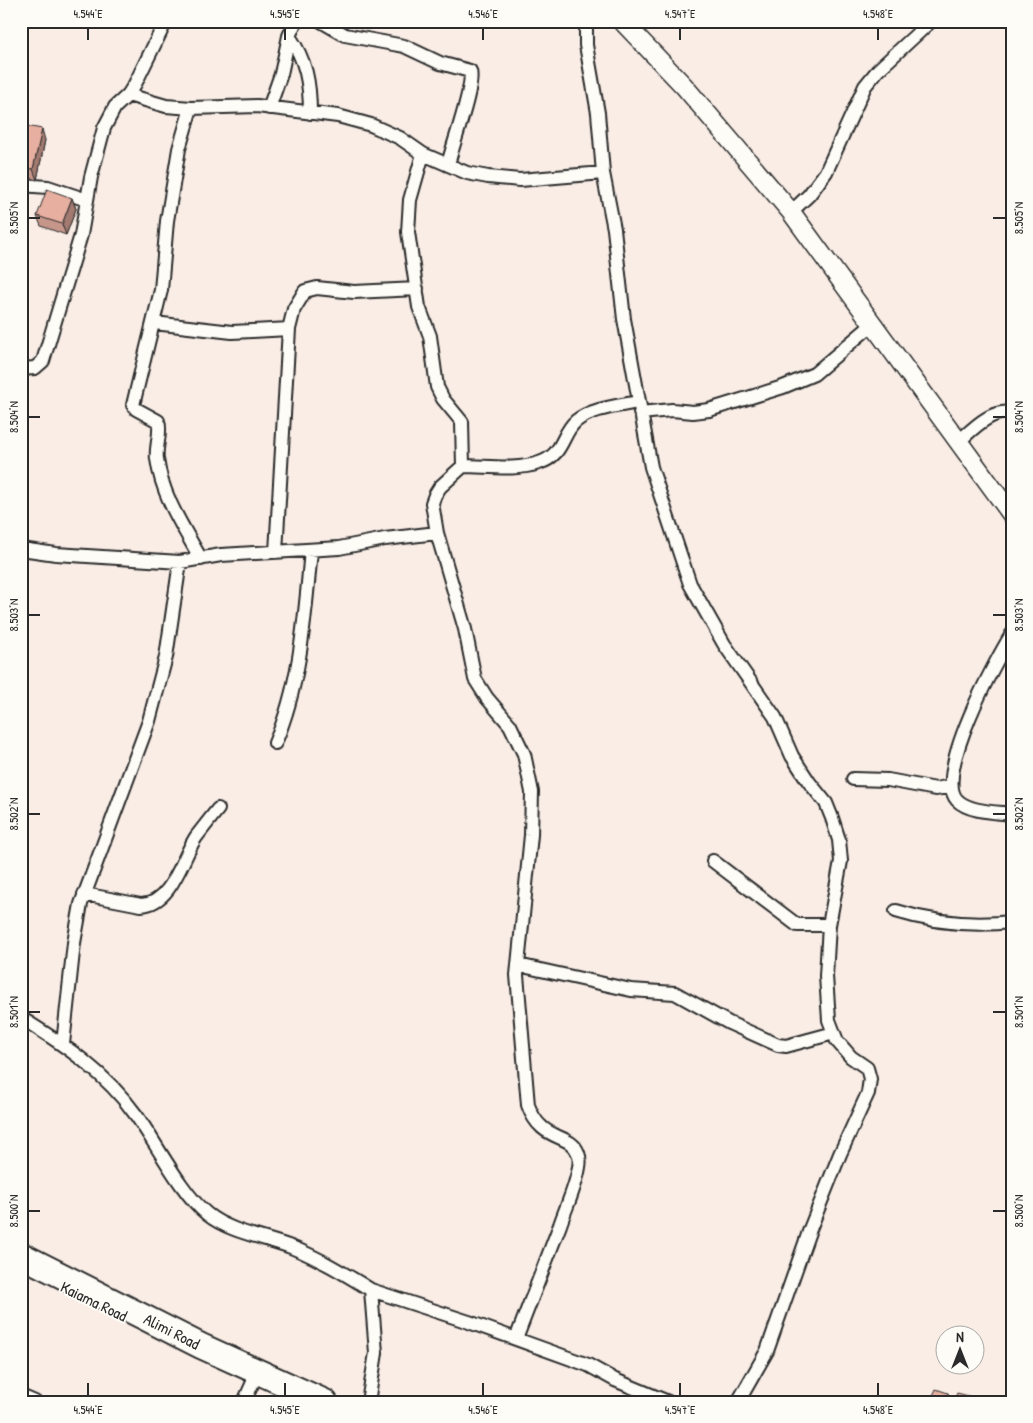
<svg xmlns="http://www.w3.org/2000/svg" width="1033" height="1423" viewBox="0 0 1033 1423" font-family="'Patrick Hand',sans-serif">
  <style>
    .lines { fill: none; stroke-linecap: round; stroke-linejoin: round }
    .street-casing { stroke: #2b2b2b; stroke-width: 16 }
    .secondary-casing { stroke: #2b2b2b; stroke-width: 21 }
    .highway-casing { stroke: #2b2b2b; stroke-width: 28 }
    .street { stroke: #fdfcf7; stroke-width: 12 }
    .secondary { stroke: #fdfcf7; stroke-width: 18 }
    .highway { stroke: #fdfcf7; stroke-width: 24 }
    .wall { fill: #c7968a; stroke: #2b2b2b }
    .shaded-wall { fill: #a27a70; stroke: #2b2b2b }
    .building { fill: #e7afa0; stroke: #2b2b2b }
    .ticks { fill: none; stroke: #2b2b2b; stroke-width: 2 }
    .labels { text-anchor: middle; dominant-baseline: central; stroke-width: 4; stroke-linejoin: round; paint-order: stroke }
    .street-label { font-size: 16px; fill: #2b2b2b; stroke: #fdfcf7 }
    .neatline { fill: none; stroke: #2b2b2b; stroke-width: 2 }
    .ticks-label { font-size: 12px; text-anchor: middle; fill: #2b2b2b }
  </style>
  <rect width="100%" height="100%" fill="#f9ede6"/>
  <filter id="ink" filterUnits="userSpaceOnUse"><feTurbulence type="fractalNoise" baseFrequency=".02" numOctaves="2"/><feDisplacementMap in="SourceGraphic" scale="10" xChannelSelector="R" yChannelSelector="G"/><feConvolveMatrix kernelMatrix="1 2 1 2 8 2 1 2 1" color-interpolation-filters="sRGB"/></filter>
  <g filter="url(#ink)">
    <g class="lines">
      <g class="street-casing">
        <path id="street" d="M321 21 345 35 404 46 440 63 470 71C475 85 452 146 448 165
          M586 21V45L598 113 603 173 614 229 624 319 651 467 690 584 724 644 775 717 792 756 809 782 826 803 832 818 839 840 841 861 829 925 826 976 829 1020 837 1041 851 1057 867 1068 870 1079 868 1093 840 1154 810 1229 767 1351 738 1402
          M289 36C306 60 310 83 310 113
          M128 95 166 106 191 108
          M269 108 281 74 289 36 296 21
          M423 154 410 200 408 232 419 307 430 336 437 387 443 399 462 422 463 466
          M21 185 48 187 87 200
          M791 212 809 195 826 172 865 86 878 70 931 21
          M154 323 232 332 289 329
          M21 369 35 368 43 361 81 235 91 177 104 128 115 107 128 95 135 84 166 21
          M640 413 672 410 693 412 709 410 783 387 814 374 874 323
          M957 443C972 430 990 409 1012 413
          M21 549 56 554 180 562 221 555 339 548 385 539 437 533
          M276 552 289 329 294 309 305 291 317 288 354 292 417 289
          M201 559C183 527 162 496 157 459 155 447 162 432 158 421L136 409 133 405 161 290 167 221 179 149 191 108 257 106 338 116 371 125 400 138 423 154 467 173 488 177 520 180 603 173
          M1012 634C996 660 933 775 957 800 969 812 995 812 1012 814
          M275 743C301 683 305 615 311 550
          M853 779 888 780 936 789 951 786
          M713 861 797 925H829
          M84 894 141 905C172 904 182 858 196 837 203 828 210 819 218 809
          M896 911C934 923 972 926 1012 922
          M518 965 631 990 675 993 729 1023 778 1045 786 1046 834 1033
          M21 1018C65 1045 106 1073 136 1115 156 1143 182 1194 207 1214 229 1232 264 1237 291 1247 319 1258 345 1274 371 1290L376 1353 368 1402
          M63 1044 74 943 81 904 149 721 166 657 180 562
          M371 1290 469 1322 588 1365 615 1380 668 1402
          M516 1339C531 1301 545 1263 560 1225 566 1207 576 1187 579 1167 580 1162 580 1158 578 1153 570 1132 541 1143 528 1105L517 975 531 835 532 792 524 754 510 725 487 698 475 679 465 629 437 533 432 503 435 495 440 487 463 466C488 466 515 471 539 463 564 455 561 434 576 421 592 408 619 406 638 402
          M21 1396 35 1402
          M244 1402 254 1380"/>
      </g>
      <g class="secondary-casing">
        <path id="secondary" d="M622 21 684 86 791 212 1012 515"/>
      </g>
      <g class="highway-casing">
        <path id="highway" d="M21 1255 201 1346 325 1402"/>
      </g>
      <use href="#street" class="street"/>
      <use href="#secondary" class="secondary"/>
      <use href="#highway" class="highway"/>
    </g>
    <path class="wall" d="M21 125 45 140 37 180 21 176Z
      M72 198 76 209 66 235 41 226 37 216Z
      M946 1336V1359L941 1357 938 1350Z"/>
    <path class="shaded-wall" d="M42 129 45 140 37 180 33 169Z
      M72 198 76 209 66 235 62 224Z
      M948 1393 951 1400V1402H946Z"/>
    <path class="building" d="M21 125 42 129 33 169 21 167Z
      M47 189 72 198 62 224 37 216Z
      M947 1329 956 1336H946V1354L938 1350Z
      M936 1389 948 1393 946 1402H930Z
      M957 1393 969 1396 968 1402H953Z"/>
  </g>
  <path class="ticks" d="M88 28V40M285 28V40M483 28V40M680 28V40M878 28V40M28 218H40M993 218H1006M28 417H40M993 417H1006M28 615H40M993 615H1006M28 814H40M993 814H1006M28 1012H40M993 1012H1006M28 1211H40M993 1211H1006M88 1383V1396M285 1383V1396M483 1383V1396M680 1383V1396M878 1383V1396"/>
  <g class="labels">
    <g class="street-label">
      <text transform="translate(94 1301) rotate(26)">Kaiama Road</text>
      <text transform="translate(172 1331) rotate(27)">Alimi Road</text>
    </g>
  </g>
  <rect width="1033" height="1423" fill="none" stroke="#fdfcf7" stroke-width="55"/>
  <g transform="translate(960 1350)"><circle r="24" fill="#fdfcf7" stroke="#a9a8a5"/>
  <path d="M0-4L9 19L0 12L-9 19Z" fill="#2b2b2b"/>
  <text y="-8" font-size="14" font-weight="bold" text-anchor="middle" fill="#2b2b2b">N</text>
  </g>
  <rect x="28" y="28" width="978" height="1368" class="neatline"/>
  <g class="ticks-label">
    <text x="88" y="18">4.544°E</text>
    <text x="285" y="18">4.545°E</text>
    <text x="483" y="18">4.546°E</text>
    <text x="680" y="18">4.547°E</text>
    <text x="878" y="18">4.548°E</text>
    <text transform="translate(14 218) rotate(-90)" y="4">8.505°N</text>
    <text transform="translate(1019 218) rotate(-90)" y="4">8.505°N</text>
    <text transform="translate(14 417) rotate(-90)" y="4">8.504°N</text>
    <text transform="translate(1019 417) rotate(-90)" y="4">8.504°N</text>
    <text transform="translate(14 615) rotate(-90)" y="4">8.503°N</text>
    <text transform="translate(1019 615) rotate(-90)" y="4">8.503°N</text>
    <text transform="translate(14 814) rotate(-90)" y="4">8.502°N</text>
    <text transform="translate(1019 814) rotate(-90)" y="4">8.502°N</text>
    <text transform="translate(14 1012) rotate(-90)" y="4">8.501°N</text>
    <text transform="translate(1019 1012) rotate(-90)" y="4">8.501°N</text>
    <text transform="translate(14 1211) rotate(-90)" y="4">8.500°N</text>
    <text transform="translate(1019 1211) rotate(-90)" y="4">8.500°N</text>
    <text x="88" y="1414">4.544°E</text>
    <text x="285" y="1414">4.545°E</text>
    <text x="483" y="1414">4.546°E</text>
    <text x="680" y="1414">4.547°E</text>
    <text x="878" y="1414">4.548°E</text>
  </g>
</svg>
